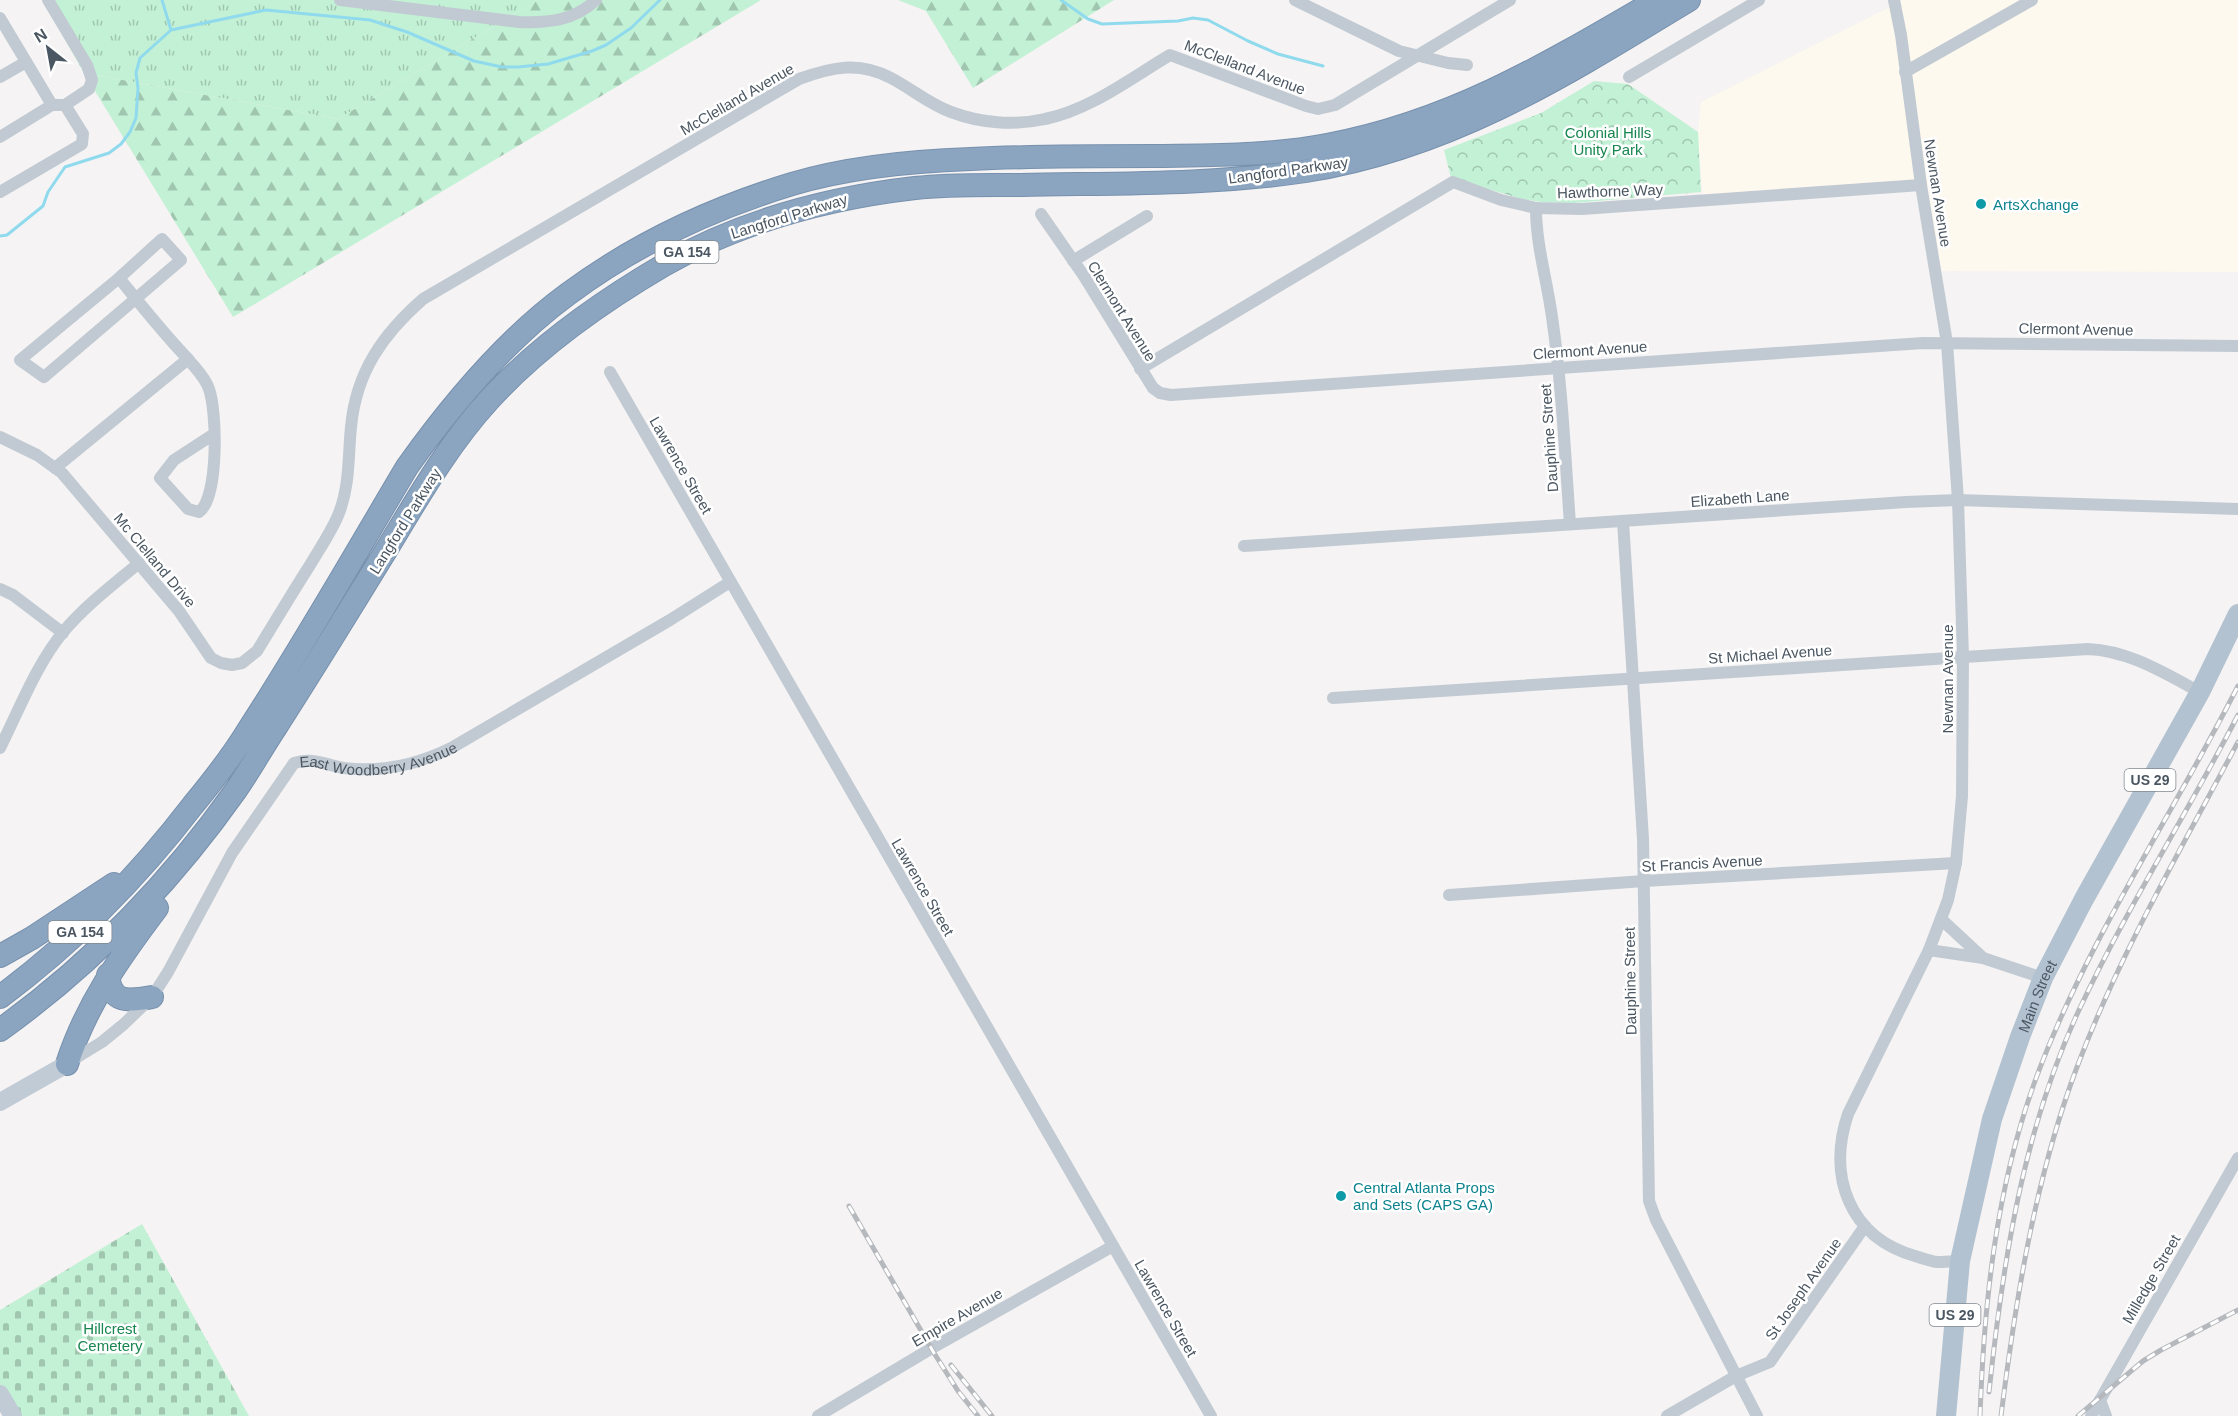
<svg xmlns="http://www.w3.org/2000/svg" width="2238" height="1416" viewBox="0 0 2238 1416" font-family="Arial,sans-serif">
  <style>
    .commercial { fill: #fdf9ef }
    .grass { fill: url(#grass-tufts) }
    .forest { fill: url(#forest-firs) }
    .cemetery { fill: url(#cemetery-stones) }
    .park { fill: url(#park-crowns) }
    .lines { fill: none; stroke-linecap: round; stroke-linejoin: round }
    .stream { stroke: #90daee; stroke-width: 3 }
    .highway-casing { stroke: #7690ad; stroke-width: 24 }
    .street { stroke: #c1cad2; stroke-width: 12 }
    .secondary { stroke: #c1cbd6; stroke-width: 18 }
    .primary { stroke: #b3c2d1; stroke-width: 20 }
    .highway { stroke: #8ba5c1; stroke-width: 22 }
    .rail-casing { stroke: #b5b8bd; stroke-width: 5 }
    .rail { stroke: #fff; stroke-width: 3; stroke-dasharray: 9; stroke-linecap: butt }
    .culture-dot { fill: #0f9aa8; stroke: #fff; stroke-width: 2 }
    .labels { text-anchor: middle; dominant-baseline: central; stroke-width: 5; stroke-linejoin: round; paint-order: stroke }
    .shield { fill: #fff; stroke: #808990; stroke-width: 1.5 }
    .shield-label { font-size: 14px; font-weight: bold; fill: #4a5661 }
    .street-label { font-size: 15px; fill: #4a5661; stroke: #fff }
    .park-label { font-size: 15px; fill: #17864f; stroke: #fff }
    .culture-label { font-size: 15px; fill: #0d838f; stroke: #fff; text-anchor: start }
  </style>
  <defs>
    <pattern id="grass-tufts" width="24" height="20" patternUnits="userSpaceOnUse" patternTransform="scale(1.5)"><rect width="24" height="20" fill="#c3f1d5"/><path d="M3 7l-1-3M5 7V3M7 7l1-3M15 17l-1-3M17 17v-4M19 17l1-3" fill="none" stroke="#a0c6b0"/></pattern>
    <pattern id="forest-firs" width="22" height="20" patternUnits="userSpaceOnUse" patternTransform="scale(1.5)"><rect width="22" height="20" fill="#c3f1d5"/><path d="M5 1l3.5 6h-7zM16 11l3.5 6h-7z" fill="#a0c6b0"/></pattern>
    <pattern id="cemetery-stones" width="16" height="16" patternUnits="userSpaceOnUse" patternTransform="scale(1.5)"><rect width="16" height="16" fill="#c3f1d5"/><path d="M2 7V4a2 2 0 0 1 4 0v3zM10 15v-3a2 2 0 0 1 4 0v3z" fill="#a0c6b0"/></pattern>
    <pattern id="park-crowns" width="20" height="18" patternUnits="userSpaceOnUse" patternTransform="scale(1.5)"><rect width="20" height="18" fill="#c3f1d5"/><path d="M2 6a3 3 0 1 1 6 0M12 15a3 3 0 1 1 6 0" fill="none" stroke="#a0c6b0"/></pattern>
  </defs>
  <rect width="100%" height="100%" fill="#f5f3f3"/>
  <path class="commercial" d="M1900 0H2238V272L1929 271 1926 179 1703 205 1698 132 1701 102 1900 2Z"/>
  <path class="grass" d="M42 0H538L338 119 84 73Z"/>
  <path class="forest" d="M538 0H761L233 317 84 73 338 119Z
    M898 0H1114L973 88 926 11Z"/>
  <path class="cemetery" d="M142 1224 249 1416H17L0 1388V1310Z"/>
  <path class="park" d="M1594 81 1628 84 1698 132 1701 192 1574 203 1541 202 1522 199 1451 178 1444 150 1541 113Z"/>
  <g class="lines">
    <path class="stream" d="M162 0 171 30
      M1061 0 1088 19 1102 24 1178 21 1193 18 1208 20 1248 41 1278 54 1323 66
      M0 236 7 235 43 206 48 192 65 167 109 153 121 144 130 132 136 118 138 88 136 73 140 58 171 30 266 10 370 20 407 32 474 61 502 67H518L548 64 592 51 606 45 631 28 660 0"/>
    <g class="highway-casing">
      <path id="highway" d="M0 956 32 938 114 884
        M108 975C111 1004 128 1001 152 997
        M0 997C74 942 137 878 193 805 212 782 231 758 247 732 303 646 354 556 407 467 452 404 505 340 568 294 634 245 713 208 792 184 849 167 912 161 971 159 1032 156 1092 156 1153 156 1211 155 1269 156 1327 145 1451 122 1549 63 1657 0
        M0 1030C92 964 171 882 236 790 250 770 262 748 276 727 312 671 347 614 382 557 415 503 446 447 489 400 539 345 601 302 664 265 741 221 828 198 915 188 950 184 986 185 1021 185 1115 183 1212 185 1306 171 1451 148 1566 75 1689 0
        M67 1064C86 1005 120 957 157 908"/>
    </g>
    <g class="street">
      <path d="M340 0 519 22C548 23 574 21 596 0"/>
      <path d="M1295 0 1399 51 1448 63 1467 65"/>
      <path d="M1894 0 1901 35 1921 185 1947 343 1958 500 1963 657 1962 796 1956 863 1948 900 1929 950 1848 1114C1827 1176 1849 1237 1915 1256 1922 1258 1930 1261 1937 1262 1945 1262 1953 1261 1960 1261"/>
      <path d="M0 18 52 105"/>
      <path d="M1905 72 2032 0"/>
      <path d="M0 77 26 62"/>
      <path d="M1629 77 1759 0"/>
      <path d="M0 137 52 105H65L89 89 92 80 87 65 48 0"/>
      <path d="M0 192 82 144 83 134 65 105"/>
      <path d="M1536 208C1536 245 1547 280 1552 317 1562 385 1565 455 1570 524"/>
      <path d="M1041 214 1084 276 1153 388 1160 393 1171 395 1923 343 2238 346"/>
      <path d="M1073 261 1147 216"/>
      <path d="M119 278 162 239 181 260 44 377 20 360 119 278C141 305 163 333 188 359"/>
      <path d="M1140 369 1453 182 1501 200 1536 208 1582 209 1921 185"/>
      <path d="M610 372 1211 1416"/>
      <path d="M0 437 37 455 62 473 179 611 211 658 221 663 232 665 242 663 257 651C275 622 292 593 310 565 320 548 332 531 339 513 350 485 348 456 351 427 356 372 383 334 423 299L799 79C832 67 859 61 891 78 912 89 929 104 951 112 980 123 1014 126 1045 119 1090 110 1131 78 1170 55L1306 106 1318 109 1335 105 1510 0"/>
      <path d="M55 468 188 359C196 369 205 377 209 389 217 411 219 498 199 512L188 509 160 478 174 460 214 434"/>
      <path d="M1623 521 1643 839 1649 1201 1656 1220 1757 1416"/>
      <path d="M1244 546 1906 502 1958 500 2238 509"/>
      <path d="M0 589 13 595 63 633"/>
      <path d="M1333 698 2088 649C2130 651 2164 673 2200 692"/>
      <path d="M0 748C19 710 37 663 64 631 86 605 113 585 139 563"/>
      <path d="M1449 895 1644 881 1956 863"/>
      <path d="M1941 919 1983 958"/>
      <path d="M1929 950 1983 958 2043 978"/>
      <path id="s1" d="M71 1061 102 1042 124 1024 152 997 168 972 232 853 294 763C315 757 325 765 344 768 383 773 419 764 453 747L670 620 730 582"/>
      <path d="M2100 1400 2106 1416"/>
      <path d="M818 1416 932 1348 1113 1246"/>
      <path d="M1667 1416 1736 1376 1770 1362 1865 1226"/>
      <path d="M2091 1416 2238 1158"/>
    </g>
    <path class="secondary" d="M0 1102 67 1064
      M0 1394 13 1416"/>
    <path class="primary" id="s2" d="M1946 1416 1960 1261 1992 1119 2020 1037 2043 978 2084 899 2200 692 2238 614"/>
    <use href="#highway" class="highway"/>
    <g class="rail-casing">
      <path id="rail" d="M849 1206 934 1353 958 1391 978 1416
        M951 1365 992 1416
        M1989 1392C2003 1261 2023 1131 2079 1010 2126 909 2187 814 2238 715
        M1980 1416C1984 1302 1996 1189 2035 1081 2086 942 2171 818 2238 686
        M2001 1416C2016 1297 2035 1179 2077 1067 2120 953 2181 849 2238 742
        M2078 1416 2143 1361 2161 1350 2238 1310"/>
    </g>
    <use href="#rail" class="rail"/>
  </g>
  <g class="culture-dot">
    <circle cx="1981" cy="204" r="6"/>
    <circle cx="1341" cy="1196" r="6"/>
  </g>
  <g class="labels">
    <g class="shield">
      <rect x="655.5" y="241" width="63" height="22" rx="4.5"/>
      <rect x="2124.5" y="769" width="51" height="22" rx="4.5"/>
      <rect x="48.5" y="921" width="63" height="22" rx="4.5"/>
      <rect x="1929.5" y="1304" width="51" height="22" rx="4.5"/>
    </g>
    <g class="shield-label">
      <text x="687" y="252">GA 154</text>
      <text x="2150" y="780">US 29</text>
      <text x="80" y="932">GA 154</text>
      <text x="1955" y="1315">US 29</text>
    </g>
    <g class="street-label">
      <text transform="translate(1245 67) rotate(21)">McClelland Avenue</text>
      <text transform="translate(737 99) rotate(-30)">McClelland Avenue</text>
      <text transform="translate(1288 170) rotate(-8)">Langford Parkway</text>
      <text transform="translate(1610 191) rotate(-2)">Hawthorne Way</text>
      <text transform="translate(1938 193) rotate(81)">Newnan Avenue</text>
      <text transform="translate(789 216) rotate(-17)">Langford Parkway</text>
      <text transform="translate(1122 311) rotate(58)">Clermont Avenue</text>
      <text transform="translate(2076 329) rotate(1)">Clermont Avenue</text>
      <text transform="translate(1590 350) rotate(-4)">Clermont Avenue</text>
      <text transform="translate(1549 438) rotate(-94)">Dauphine Street</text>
      <text transform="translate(681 465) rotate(60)">Lawrence Street</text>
      <text transform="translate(1740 498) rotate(-4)">Elizabeth Lane</text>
      <text transform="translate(405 521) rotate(-58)">Langford Parkway</text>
      <text transform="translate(155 560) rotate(50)">Mc Clelland Drive</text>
      <text transform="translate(1770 654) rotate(-4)">St Michael Avenue</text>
      <text transform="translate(1947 679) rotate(-90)">Newnan Avenue</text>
      <text stroke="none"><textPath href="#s1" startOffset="464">East Woodberry Avenue</textPath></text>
      <text transform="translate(1702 863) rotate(-3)">St Francis Avenue</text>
      <text transform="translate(923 887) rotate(60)">Lawrence Street</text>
      <text transform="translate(1630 981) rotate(-91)">Dauphine Street</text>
      <text stroke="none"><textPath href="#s2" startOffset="432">Main Street</textPath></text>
      <text transform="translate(2151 1279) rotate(-60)">Milledge Street</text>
      <text transform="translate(1803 1289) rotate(-55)">St Joseph Avenue</text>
      <text transform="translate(1166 1308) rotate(60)">Lawrence Street</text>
      <text transform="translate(957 1317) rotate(-30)">Empire Avenue</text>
    </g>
    <g class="park-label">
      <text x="1608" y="132">Colonial Hills<tspan x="1608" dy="17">Unity Park</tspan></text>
      <text x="110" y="1328">Hillcrest<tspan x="110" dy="17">Cemetery</tspan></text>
    </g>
    <g class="culture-label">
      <text x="1993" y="204">ArtsXchange</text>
      <text x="1353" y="1187">Central Atlanta Props<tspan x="1353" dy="17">and Sets (CAPS GA)</tspan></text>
    </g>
  </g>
  <g transform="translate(48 48) rotate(329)" stroke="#ffffff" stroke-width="4.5" paint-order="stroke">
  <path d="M0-4.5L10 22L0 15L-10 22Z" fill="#4a5661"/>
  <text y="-9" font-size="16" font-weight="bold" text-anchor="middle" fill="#4a5661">N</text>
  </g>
</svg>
